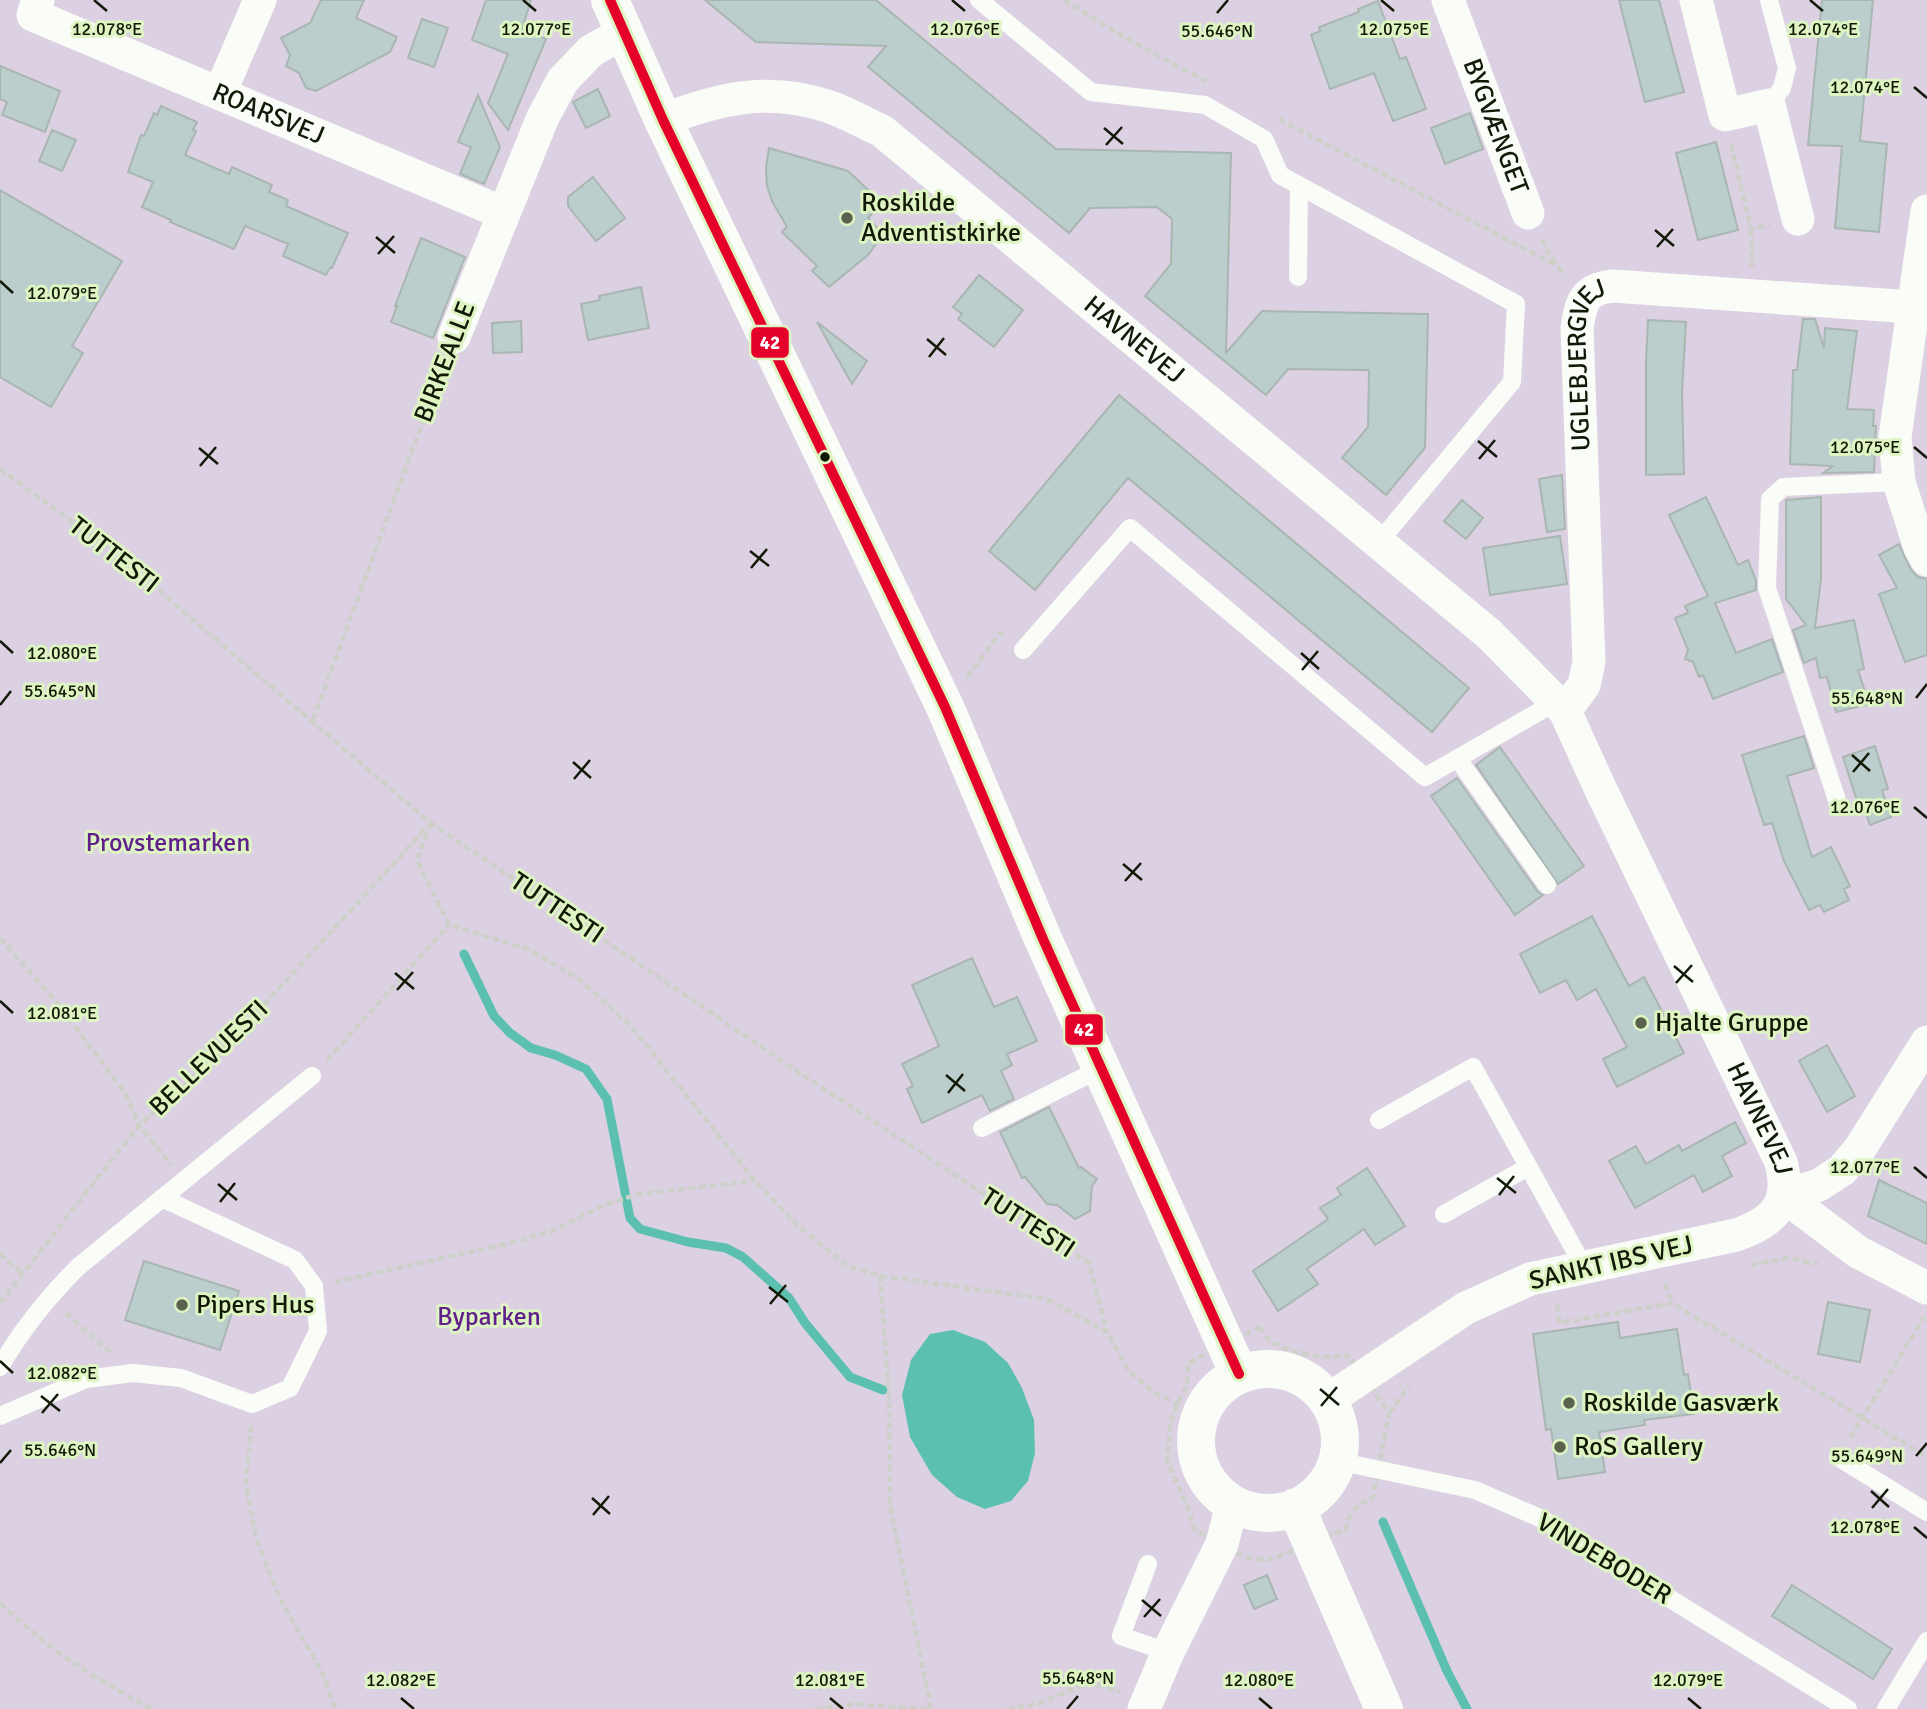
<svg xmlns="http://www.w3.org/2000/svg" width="1927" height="1709" viewBox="0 0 1927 1709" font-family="Signika,sans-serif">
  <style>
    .green { fill: #dbd1e3 }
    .water { fill: #5cc0b1 }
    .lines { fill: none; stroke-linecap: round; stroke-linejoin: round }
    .stream { stroke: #5cc0b1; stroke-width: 9 }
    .building { fill: #bbcdcd; stroke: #aab6b1; stroke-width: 2 }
    .path { stroke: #ced1ca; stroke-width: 4.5; stroke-dasharray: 7 3.5; stroke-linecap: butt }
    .service { stroke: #fafcf8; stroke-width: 18 }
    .minor { stroke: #fafcf8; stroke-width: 33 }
    .secondary { stroke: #fafcf8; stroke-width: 38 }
    .bus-1-casing { stroke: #def4c3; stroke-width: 16 }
    .bus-1 { stroke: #e4002b; stroke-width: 10 }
    .ticks { fill: none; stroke: #121907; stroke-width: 2.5 }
    .poi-dot { fill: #59624d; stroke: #def4c3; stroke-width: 2.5 }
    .bus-dot { fill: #121907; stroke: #def4c3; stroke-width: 2.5 }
    .labels { text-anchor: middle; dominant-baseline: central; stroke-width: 6; stroke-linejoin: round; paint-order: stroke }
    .street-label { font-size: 26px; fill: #121907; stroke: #def4c3 }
    .poi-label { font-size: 26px; fill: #121907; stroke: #def4c3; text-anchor: start }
    .park-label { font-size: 26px; fill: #601f8b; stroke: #def4c3 }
    .ticks-label { font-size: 18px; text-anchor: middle; fill: #121907; stroke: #def4c3; stroke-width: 6; stroke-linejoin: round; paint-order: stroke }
    .line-badge { stroke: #def4c3; stroke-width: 2.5 }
    .badge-label { font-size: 19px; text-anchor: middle; font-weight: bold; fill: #fff }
  </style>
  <rect width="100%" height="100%" fill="#dde9ce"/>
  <path class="green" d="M0 0H1927V1709H0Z"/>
  <path class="water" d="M953 1330 985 1342 1008 1363 1022 1388 1034 1420 1035 1453 1028 1481 1011 1501 985 1509 957 1497 932 1475 910 1437 902 1395 911 1360 930 1334Z"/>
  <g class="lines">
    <path class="stream" d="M464 954 494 1016 510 1033 531 1048 555 1055 586 1069 607 1099 630 1218 640 1229 688 1242 726 1248 743 1257 789 1298 805 1323 850 1377 883 1390
      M1383 1522 1447 1671 1467 1709"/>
  </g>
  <path class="building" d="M321 0H364L356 18 397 37 390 52 316 91 306 88 299 73 286 66 290 55 281 38 310 23Z
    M486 0H531L522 29 546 39 508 130 488 103 508 54 472 40Z
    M705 0H876L1056 149 1231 153 1226 353 1262 311 1428 314 1425 448 1386 495 1342 458 1368 427 1369 370 1288 369 1266 395 1145 296 1171 264 1172 219 1157 207 1090 208 1069 233 868 67 886 46 756 42Z
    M1619 0H1659L1684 92 1645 102Z
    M1822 0H1873L1860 141 1887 144 1879 232 1835 228 1842 146 1808 145Z
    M1378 1 1400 59 1406 57 1426 109 1393 121 1374 73 1330 89 1311 35 1320 31 1319 27 1359 12 1358 9Z
    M422 19 448 28 434 67 408 58Z
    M0 66 60 91 45 132 2 115 7 102 0 99Z
    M598 89 610 116 586 128 573 102Z
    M478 95 500 147 484 184 460 174 471 147 458 142Z
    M161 106 197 122 193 130 196 131 185 155 229 174 232 167 272 185 269 192 288 200 286 206 348 233 332 268H330L326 275 283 256 288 244 245 226 234 249 170 222 171 220 142 207 153 182 128 172 141 135 144 136 154 113 157 115Z
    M1470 113 1483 149 1445 164 1431 128Z
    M52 130 76 140 62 171 39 161Z
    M1716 142 1738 230 1698 240 1676 153Z
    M769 148 848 171 882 203 868 218 883 234 868 255 829 287 812 271 817 266 782 232 787 227 772 201 767 186 766 168Z
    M593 177 625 218 596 241 568 206V197Z
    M0 190 122 261 72 346 83 353 51 407 0 377Z
    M421 238 465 257 433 338 391 322 397 306H395Z
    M979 275 1023 310 994 347 958 319 962 314 953 307Z
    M641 287 649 328 588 340 581 304 600 300 599 296Z
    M1803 319H1815L1824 348 1825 328 1857 331 1847 409 1874 410 1873 426H1876L1874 472 1823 473 1833 466 1790 464 1793 370H1797Z
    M1648 320 1686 322 1682 392 1684 474 1646 475V362Z
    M521 321 522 352 493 353 492 323Z
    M817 322 867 361 852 384Z
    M1119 395 1469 688 1432 732 1128 478 1035 590 989 551Z
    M1562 475 1565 529 1547 532 1539 479Z
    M1706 497 1738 565 1748 560 1756 581V590L1715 603 1736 653 1772 639 1783 672 1713 699 1703 675 1699 677 1693 662 1685 659 1688 650 1675 618 1688 613 1685 606 1708 596 1669 515Z
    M1821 497V579L1815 628 1854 620 1864 669 1858 670 1869 704 1836 712 1827 677 1820 678 1816 658 1804 663 1793 630 1806 625 1786 599V500Z
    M1462 500 1483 518 1466 539 1444 521Z
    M1560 536 1567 584 1490 595 1483 548Z
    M1899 544 1911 570 1918 577 1927 579V655L1905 662 1879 594 1897 588 1879 555Z
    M1804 736 1814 768 1787 776 1812 857 1831 847 1850 886 1844 889 1849 900 1824 912 1820 905 1809 910 1784 861 1772 823 1764 825 1742 755Z
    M1875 746 1888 789 1882 790 1891 817 1870 825 1861 799 1857 801 1843 757Z
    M1500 747 1584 866 1558 884 1476 765Z
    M1457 778 1538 892 1543 895 1515 915 1431 796Z
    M1592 916 1629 986 1644 977 1684 1053 1617 1087 1603 1059 1627 1047 1596 989 1577 1000 1566 980 1540 993 1520 954Z
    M972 958 994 1007 1017 997 1037 1041 1007 1054 1012 1065 1001 1071 1014 1099 990 1111 982 1095 922 1123 907 1089 913 1086 902 1064 939 1046 912 985Z
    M1827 1045 1855 1096 1827 1112 1799 1061Z
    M1049 1107 1079 1168 1081 1167 1097 1179 1092 1186 1090 1211 1075 1219 1057 1205 1047 1204 1025 1177 1022 1178 1000 1132Z
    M1735 1122 1746 1143 1722 1156 1732 1176 1703 1192 1694 1175 1635 1208 1609 1161 1636 1146 1646 1164 1679 1145 1682 1151Z
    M1367 1168 1405 1226 1375 1245 1364 1229 1307 1269 1318 1284 1278 1311 1253 1271 1328 1219 1320 1208 1341 1195 1337 1188Z
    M1879 1180 1927 1203V1244L1868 1216Z
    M144 1261 239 1291 220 1350 125 1320Z
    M1828 1302 1870 1310 1860 1362 1818 1354Z
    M1618 1322 1620 1338 1677 1329 1684 1375 1688 1374 1694 1414 1644 1420 1645 1425 1599 1432 1605 1472 1558 1479 1551 1429 1546 1430 1533 1334Z
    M1267 1575 1277 1599 1254 1609 1244 1585Z
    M1792 1585 1892 1649 1873 1679 1772 1616Z"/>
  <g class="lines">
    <path class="path" d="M1064 0 1129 40 1206 81
      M1279 119 1557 266 1566 275
      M1731 144 1751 229 1770 225
      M1751 229 1752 267
      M1542 239 1556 266
      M0 469 114 552 431 823 806 1077 1089 1263 1107 1332
      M967 677 1000 633 1005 637
      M313 720 444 364
      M431 823 417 860 449 925 530 950 579 979 631 1026 755 1181 798 1226 848 1266 880 1276 1047 1299 1107 1332 1129 1371 1153 1392 1200 1416
      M0 938 54 999 126 1094 139 1125 171 1165
      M327 1060 449 925
      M0 1254 22 1273
      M1751 1265 1789 1258 1818 1264
      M880 1276 889 1397 890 1505 931 1709
      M335 1282 506 1244 552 1231 607 1204 638 1194 755 1181
      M1665 1283 1672 1303
      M0 1303 139 1125 214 1059 428 826
      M1557 1305 1560 1323 1672 1303 1927 1457
      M66 1313 112 1354
      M1259 1327C1263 1332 1267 1340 1273 1343 1294 1353 1326 1361 1348 1355L1389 1413 1373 1498C1357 1505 1349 1511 1346 1529L1272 1559C1244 1563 1218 1542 1194 1529L1189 1510 1167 1461 1170 1427 1177 1404 1187 1386 1188 1363Z
      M1389 1413 1409 1386
      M251 1426 246 1486 256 1538 279 1597 323 1674 335 1709
      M1850 1438 1924 1317
      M0 1603C45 1647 97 1681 153 1709
      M815 1709 852 1704 927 1709
      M1007 1709 1037 1704 1089 1683 1120 1692"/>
    <path class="service" d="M979 0 1091 92 1205 105 1264 139 1280 175 1516 304 1512 382 1379 542
      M1769 105 1782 88 1787 68 1769 0
      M1298 277 1299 186
      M1023 650 1130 528 1425 777 1556 702
      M1458 759 1547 885
      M1839 806 1767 588 1770 499 1783 487 1899 482
      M1379 1120 1473 1067 1584 1267
      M982 1128 1102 1068
      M1444 1214 1528 1167
      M0 1367C22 1329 47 1298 78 1267L312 1076
      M0 1416 86 1379 133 1373 181 1378 252 1404 290 1388 318 1331 314 1286 295 1260 162 1198
      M1838 1457 1927 1512
      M1337 1461 1475 1490 1540 1518 1848 1709
      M1148 1564 1121 1636 1168 1652
      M1886 1709 1927 1641"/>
    <g class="minor">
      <path id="s1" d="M38 0 33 15 503 213"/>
      <path id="s2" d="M1448 0 1528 213"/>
      <path d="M1696 0 1725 115 1769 105 1798 219"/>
      <path d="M220 93 260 0"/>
      <path id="s3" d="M663 120C720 98 767 87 827 106 846 112 864 123 882 131L1489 634 1565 711 1600 788 1781 1162C1792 1204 1774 1222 1736 1235L1530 1279 1466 1308 1328 1400"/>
      <path d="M1927 211 1895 437 1899 482 1920 548 1927 560"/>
      <path d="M454 337 543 117 563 80 591 51 623 33"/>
      <path id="s4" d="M1565 711 1584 685 1589 662 1577 328C1581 302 1584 289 1613 286L1912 307"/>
      <path d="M1784 1196 1819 1185 1842 1170 1859 1150 1927 1042"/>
      <path d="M1784 1196 1858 1252 1927 1288"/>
      <path d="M1144 1709 1168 1652 1222 1544 1232 1504"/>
    </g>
    <path class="secondary" d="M610 0 663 120 945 707 1043 939 1239 1374
      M1196 1441a72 72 0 1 1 144 0a72 72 0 1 1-144 0Z
      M1296 1507 1384 1709"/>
    <g class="bus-1-casing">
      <path id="bus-1" d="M610 0 663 120 945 707 1043 939 1239 1374"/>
    </g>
    <use href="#bus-1" class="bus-1"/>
  </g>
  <path class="ticks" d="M94 0 107 11M523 0 536 11M952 0 965 11M1381 0 1394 11M1810 0 1823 11M1217 13 1228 0M1914 87 1927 98M1104 128 1123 144M1106 145 1122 127M1655 230 1674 246M376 237 395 253M1657 247 1673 229M378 254 394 236M0 281 13 293M927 339 946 355M929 357 944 338M1478 441 1497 457M1914 447 1927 458M199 448 218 464M1479 459 1495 440M200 466 216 447M750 551 769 566M751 568 767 549M0 641 13 653M1301 653 1319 669M1302 670 1318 651M1916 698 1927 684M0 705 11 691M1852 755 1870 771M573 762 591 778M1853 772 1869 753M574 779 590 760M1914 807 1927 818M1123 864 1142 880M1125 881 1141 863M1674 966 1693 982M395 973 414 989M1676 983 1692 965M397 990 413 972M0 1001 13 1013M946 1075 965 1091M948 1093 963 1074M1914 1167 1927 1178M1497 1178 1516 1193M218 1184 237 1200M1499 1195 1514 1176M220 1202 235 1183M769 1287 788 1302M770 1304 786 1285M0 1361 13 1373M1320 1389 1339 1405M41 1396 60 1411M1321 1406 1337 1387M42 1413 58 1394M1916 1456 1927 1443M0 1463 11 1450M1871 1491 1889 1507M592 1498 610 1514M1872 1508 1888 1489M593 1515 609 1496M1914 1527 1927 1538M1142 1600 1161 1616M1144 1617 1160 1599M401 1698 414 1709M830 1698 843 1709M1259 1698 1272 1709M1688 1698 1701 1709M1067 1709 1078 1696"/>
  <g class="poi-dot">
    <circle cx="847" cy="218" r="7"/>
    <circle cx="1641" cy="1023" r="7"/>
    <circle cx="182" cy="1305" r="7"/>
    <circle cx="1569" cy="1403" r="7"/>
    <circle cx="1560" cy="1447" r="7"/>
  </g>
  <circle class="bus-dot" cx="825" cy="457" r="6"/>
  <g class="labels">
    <g class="street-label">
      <text stroke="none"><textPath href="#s1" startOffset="271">ROARSVEJ</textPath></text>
      <text stroke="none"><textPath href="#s2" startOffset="135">BYGVÆNGET</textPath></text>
      <text stroke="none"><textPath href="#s3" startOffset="556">HAVNEVEJ</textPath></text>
      <text transform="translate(445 362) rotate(-69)">BIRKEALLE</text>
      <text stroke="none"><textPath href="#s4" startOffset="355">UGLEBJERGVEJ</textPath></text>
      <text transform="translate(114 555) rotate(38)">TUTTESTI</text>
      <text transform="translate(557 908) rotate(34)">TUTTESTI</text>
      <text transform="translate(209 1058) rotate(-44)">BELLEVUESTI</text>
      <text stroke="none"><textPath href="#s3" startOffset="1577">HAVNEVEJ</textPath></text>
      <text transform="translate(1028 1223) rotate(33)">TUTTESTI</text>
      <text transform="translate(1611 1263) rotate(-13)">SANKT IBS VEJ</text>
      <text transform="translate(1604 1559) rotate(31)">VINDEBODER</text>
    </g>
    <g class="poi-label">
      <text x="861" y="203">Roskilde<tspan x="861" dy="30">Adventistkirke</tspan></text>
      <text x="1655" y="1023">Hjalte Gruppe</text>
      <text x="196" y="1305">Pipers Hus</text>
      <text x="1583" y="1403">Roskilde Gasværk</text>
      <text x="1574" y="1447">RoS Gallery</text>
    </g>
    <g class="park-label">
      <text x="168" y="843">Provstemarken</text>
      <text x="489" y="1317">Byparken</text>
    </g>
  </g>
  <g class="ticks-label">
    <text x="536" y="35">12.077°E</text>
    <text x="965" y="35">12.076°E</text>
    <text x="1394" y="35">12.075°E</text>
    <text x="1823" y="35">12.074°E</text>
    <text x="107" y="35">12.078°E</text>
    <text x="1217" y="37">55.646°N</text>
    <text x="1865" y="93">12.074°E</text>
    <text x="62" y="299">12.079°E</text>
    <text x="1865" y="453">12.075°E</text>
    <text x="62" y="659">12.080°E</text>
    <text x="60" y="697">55.645°N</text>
    <text x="1867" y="704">55.648°N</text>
    <text x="1865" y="813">12.076°E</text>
    <text x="62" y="1019">12.081°E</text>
    <text x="1865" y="1173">12.077°E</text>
    <text x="62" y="1379">12.082°E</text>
    <text x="60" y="1456">55.646°N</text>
    <text x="1867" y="1462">55.649°N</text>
    <text x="1865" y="1533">12.078°E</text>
    <text x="1078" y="1684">55.648°N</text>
    <text x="401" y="1686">12.082°E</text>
    <text x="830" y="1686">12.081°E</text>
    <text x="1259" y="1686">12.080°E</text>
    <text x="1688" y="1686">12.079°E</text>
  </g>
  <g class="line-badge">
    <rect x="750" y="326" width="40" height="33" rx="7" fill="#e4002b"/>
    <rect x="1064" y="1013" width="40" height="33" rx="7" fill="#e4002b"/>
  </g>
  <g class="badge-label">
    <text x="770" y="349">42</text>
    <text x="1084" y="1036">42</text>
  </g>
</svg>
